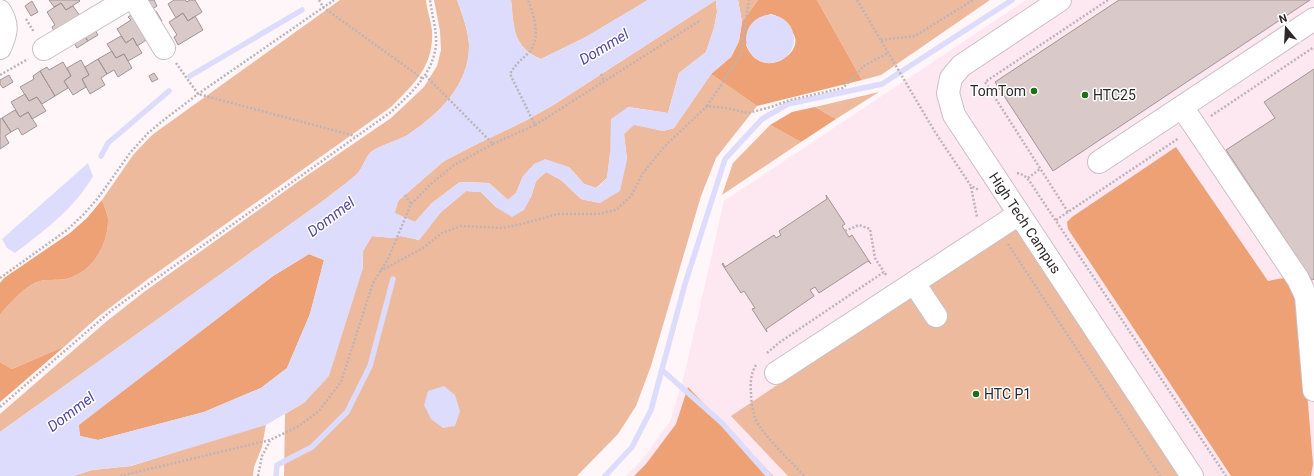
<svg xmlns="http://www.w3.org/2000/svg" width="1314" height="476" viewBox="0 0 1314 476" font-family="Roboto,sans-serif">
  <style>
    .built { fill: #fde7f1 }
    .green { fill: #eeba9e }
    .forest { fill: #eea175; fill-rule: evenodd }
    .water { fill: #dddcfc; fill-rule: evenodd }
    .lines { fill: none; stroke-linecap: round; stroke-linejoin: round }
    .stream { stroke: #dddcfc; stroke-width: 5.5 }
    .building { fill: #d9c9c9; stroke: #a39595 }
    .minor-casing { stroke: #ccbfc5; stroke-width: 24 }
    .path { stroke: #bcb4b8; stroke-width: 2.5; stroke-dasharray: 2 2; stroke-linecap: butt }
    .minor { stroke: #fff; stroke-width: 22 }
    .poi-dot { fill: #1e6f15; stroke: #fff; stroke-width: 1.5 }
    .labels { text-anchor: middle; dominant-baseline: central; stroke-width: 3; stroke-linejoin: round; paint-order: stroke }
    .poi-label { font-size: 14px; fill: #2d282a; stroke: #fff; text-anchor: start }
    .street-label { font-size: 14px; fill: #2d282a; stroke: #fff }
    .water-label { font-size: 15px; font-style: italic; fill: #56469f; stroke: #fff }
  </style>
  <rect width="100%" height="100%" fill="#fff6fa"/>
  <path class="built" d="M1026 0H1314V476H626L641 461 670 422 685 372 724 201Z"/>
  <path class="green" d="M340 0H426C427 11 431 20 432 31 434 66 414 84 391 107L148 279 99 316 65 346 12 369 0 362V315C7 306 21 291 31 285 45 276 58 283 72 277 95 269 109 241 108 218 107 212 104 206 102 200L133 155 152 135Z
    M434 0H457C462 13 468 30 469 44 470 84 440 113 409 134 400 140 378 146 371 152 365 158 363 167 358 173 349 182 336 190 327 198L0 432V414L107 321 144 292 299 181 391 118 424 87 437 66 441 50 440 31Z
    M511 0H648L586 37 541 59C512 47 514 27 511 0Z
    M716 0 717 12 714 28 706 52 679 73 668 113 628 107 610 154 607 178 596 188 584 184 569 167 523 176 516 193 508 200 489 183 460 182 432 203 415 222 394 213 398 201 444 161 475 145 525 121 555 104Z
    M738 0H758L742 22Z
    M817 0H990L881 75 862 80Z
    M711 74 757 106 716 158 701 196 651 366 636 406 618 434 577 476H284L285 414 305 402 363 268V251L372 236 393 238 401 236 419 240 440 213 466 191 481 192 497 208 531 197 536 181 546 172 561 180 581 199 600 203 627 160 624 134 634 124 663 131 674 128Z
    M879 92 836 119 815 107Z
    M770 125 801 142 722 195 733 163Z
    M1015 227 1180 476H788L731 416Z
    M266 424 262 447 254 467 253 476H73L92 470 131 466Z"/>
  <path class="forest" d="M758 0H817L862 80 757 106 711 74 731 57 739 41 742 22ZM771 14C780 16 783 21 788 27 790 30 793 32 794 35 804 54 761 82 746 45L764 16Z
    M815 107 836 119 801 142 770 125 792 112Z
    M1176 147 1268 281 1289 277 1299 296 1313 464 1311 476H1231L1068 229 1067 222 1072 217Z
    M102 200C104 206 107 212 108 218 109 241 95 269 72 277 58 283 45 276 31 285 21 291 7 306 0 315V283L4 278 70 233 87 218Z
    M309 254 324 260 310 314 287 368 261 388 204 412 98 440 80 436 78 425 273 276Z
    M65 346 0 402V362L12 369Z
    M688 387 773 476H634L646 464 676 424Z"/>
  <path class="water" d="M457 0H511C514 26 513 48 541 59L586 37 648 0H716L555 104 525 121 475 145 444 161 398 201 395 213 415 222 432 203 460 182 489 183 508 200 516 193 523 176 534 164 545 159 569 167 584 184 597 188 607 178 610 154 611 119 628 107 668 113 679 73 706 52 714 28 717 12 716 0H738L742 22 739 41 731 57 711 74 674 128 663 131 634 125 624 134 627 160 620 191 600 203 581 199 561 180 546 172 536 181 531 197 524 210 512 217 497 208 481 192 466 191 440 213 419 240 401 236 393 238 372 236 363 251V268L329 376 305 402 266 425 130 466 92 470 73 476H0V432L327 198C336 190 349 182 358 173 363 167 365 158 371 152 378 146 400 140 409 134 440 113 470 84 469 44 468 30 462 13 457 0ZM309 254 324 260 310 314 287 368 261 388 204 412 98 440 80 436 79 425 273 276Z
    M746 39a24 24 0 1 1 48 0a24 24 0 1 1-48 0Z
    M88 163 93 176C75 208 44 231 15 253L7 248 2 239Z
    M444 386 455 395 460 411 455 426 443 428 431 419 424 405 428 391Z"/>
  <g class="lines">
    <path class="stream" d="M190 76 302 10
      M101 156 108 143 169 91
      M662 370 722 423 769 476
      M276 476 277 465 312 447 347 412 370 366 393 279
      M605 476 632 447 651 410 685 284 725 159 762 119 788 104 882 84 1012 0"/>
  </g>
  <path class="building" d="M49 0H79L80 1 66 10 61 3 54 7Z
    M145 0H154L157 6 151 10Z
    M174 0H185L187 2 190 0H195L202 12 188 21 183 13 176 18 168 4Z
    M1119 0H1310L1053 171 995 82Z
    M32 1 38 12 31 16 25 6Z
    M61 3 66 10 73 6 82 19 56 35 52 27 55 25 47 12Z
    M156 11 162 21 155 25 149 15Z
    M136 12 151 37 137 46 133 38 126 43 117 29 131 20 128 17Z
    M183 13 188 21 195 16 203 30 178 45 174 37 177 35 169 22Z
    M94 28 98 35 88 41 83 34Z
    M83 34 88 41 77 48 73 41Z
    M121 36 126 43 133 38 142 53 128 61 124 54 116 58 107 44Z
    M112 51 116 58 124 54 132 68 118 77 114 70 107 74 98 59Z
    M98 59 107 74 101 78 105 85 90 94 82 79 89 75 85 67Z
    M81 60 89 75 82 79 86 87 73 95 64 81 71 76 67 68Z
    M63 62 71 76 64 81 68 88 55 96 40 71 47 67 49 70Z
    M1314 69V279L1312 280 1226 150 1275 118 1264 102Z
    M40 71 55 96 42 104 37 97 29 101 20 87 34 79 33 76Z
    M154 73 158 79 152 82 149 76Z
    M9 75 13 82 3 88 0 84V80Z
    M25 94 29 101 37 97 46 111 32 119 28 112 20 117 11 102Z
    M15 110 20 117 28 112 37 126 22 135 18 128 11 132 2 118Z
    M2 118 11 132 5 136 9 143 0 149V119Z
    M826 195 845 224 842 226 849 237 852 235 871 264 868 261 819 293 815 287 810 290 814 296 766 329 767 332 752 309 755 308 744 291 741 293 722 264 723 263 725 267 774 235 776 238 781 235 779 231 827 199Z"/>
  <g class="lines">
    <g class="minor-casing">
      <g id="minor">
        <path d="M135 0 164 48"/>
        <path id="s1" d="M1060 0 961 66 951 78 948 93 954 115 1192 476"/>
        <path d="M0 11C9 25 6 34 0 48"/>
        <path d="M44 49 126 0"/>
        <path d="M1182 107 1298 279 1306 296 1314 390"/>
        <path d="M1099 162 1314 19"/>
        <path d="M914 283 936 316"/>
        <path d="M776 373 1019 214"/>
      </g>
    </g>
    <path class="path" d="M319 0 323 7 423 79
      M857 0 935 132 971 186 979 190
      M26 19 34 32
      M881 40 915 36 973 0
      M176 63 198 94 355 136
      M601 74 604 81
      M0 75 28 59
      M707 106 741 55 749 0
      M1211 116 1314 47
      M535 125 701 20
      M493 144 535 125 510 74C515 64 523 59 530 51 541 37 534 15 528 0
      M1017 173C1026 175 1029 180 1034 188L1226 476
      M1028 178 1040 169
      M971 187 977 217
      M405 195 411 204
      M1068 212 985 82 1108 0
      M1056 220 1179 138
      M845 231 859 225 870 229 875 258 884 272
      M1008 244 1160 476
      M380 271 423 248 442 233 461 226 502 228 522 224 557 214H598L616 210 631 196 643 173 664 147 707 106 726 108 748 113 771 107 790 100 843 88 864 66 888 53
      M0 278 67 230 83 215 98 198 130 153 148 133 165 119 198 94 334 0
      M767 353 780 342 884 272 887 276
      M756 365C751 373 750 383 751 392 751 402 753 414 757 422 769 442 789 459 804 476
      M0 407 112 310 391 112C411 93 432 75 436 46 437 31 432 15 430 0
      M120 476 270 440 299 426 319 411 341 382 373 283 388 259 411 204 431 184 454 165 493 144 426 76
      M258 476 262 456 270 441"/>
    <use href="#minor" class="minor"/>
  </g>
  <g class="poi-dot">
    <circle cx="1034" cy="91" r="4"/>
    <circle cx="1085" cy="95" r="4"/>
    <circle cx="976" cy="394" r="4"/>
  </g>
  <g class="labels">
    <g class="poi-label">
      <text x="1026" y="91" text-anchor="end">TomTom</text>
      <text x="1093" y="95">HTC25</text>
      <text x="984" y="394">HTC P1</text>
    </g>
    <g class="street-label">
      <text stroke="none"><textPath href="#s1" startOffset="302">High Tech Campus</textPath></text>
    </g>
    <g class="water-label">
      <text transform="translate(604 47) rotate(-31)">Dommel</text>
      <text transform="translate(331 217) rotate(-37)">Dommel</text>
      <text transform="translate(71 412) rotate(-37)">Dommel</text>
    </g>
  </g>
  <g transform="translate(1286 28) rotate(342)" stroke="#ffffff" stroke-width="3" paint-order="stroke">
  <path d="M0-3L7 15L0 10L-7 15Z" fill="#2d282a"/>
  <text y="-6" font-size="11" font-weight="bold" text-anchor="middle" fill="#2d282a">N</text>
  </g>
</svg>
